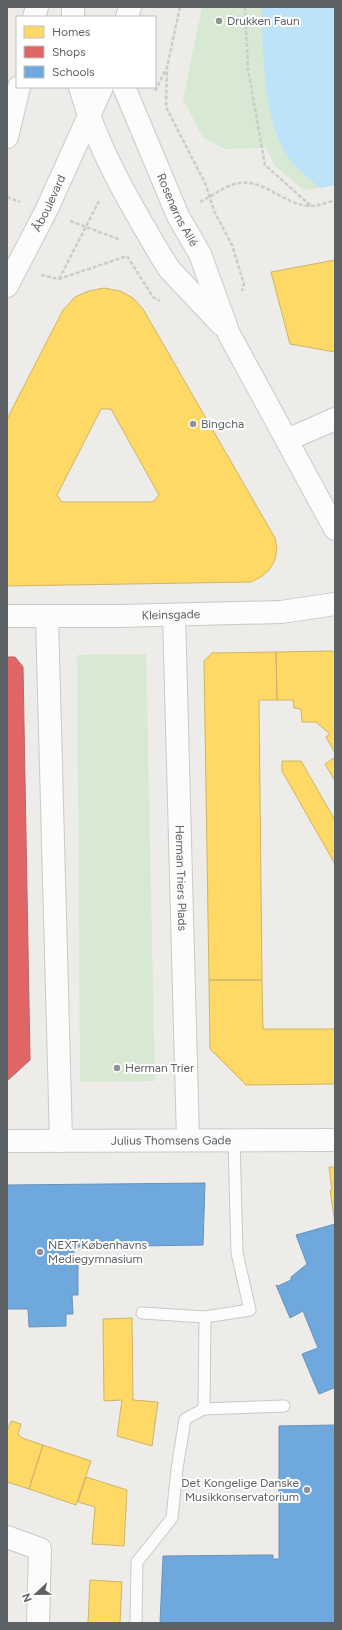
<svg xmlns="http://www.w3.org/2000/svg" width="342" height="1630" viewBox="0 0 342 1630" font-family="Figtree,sans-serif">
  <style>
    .green { fill: #d7e9d3 }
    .water { fill: #bce3f8 }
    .homes { fill: #ffd966; stroke: #ceb566; fill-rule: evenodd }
    .shops { fill: #e06666; stroke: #b96566 }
    .schools { fill: #6fa8dc; stroke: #6a93b9 }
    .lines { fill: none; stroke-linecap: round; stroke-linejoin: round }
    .lane-casing { stroke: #c9c9c9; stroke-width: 13 }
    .street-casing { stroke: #c9c9c9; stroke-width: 24 }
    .secondary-casing { stroke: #cacaca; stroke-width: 24 }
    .path { stroke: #cacecb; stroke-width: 2.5; stroke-dasharray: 4 2; stroke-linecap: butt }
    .lane { stroke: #fcfcfc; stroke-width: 11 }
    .street { stroke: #fcfcfc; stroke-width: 22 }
    .secondary { stroke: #fcfcfc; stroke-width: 22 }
    .poi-dot { fill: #909294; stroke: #fff; stroke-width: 1.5 }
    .labels { text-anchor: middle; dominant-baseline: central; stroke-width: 4; stroke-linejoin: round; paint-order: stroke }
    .poi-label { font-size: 12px; fill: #5d6266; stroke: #fff; text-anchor: start }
    .street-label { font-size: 12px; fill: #5d6266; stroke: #fff }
  </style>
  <rect width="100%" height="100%" fill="#eeece8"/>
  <path class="green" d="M202 7H261C264 56 261 127 295 166 302 174 312 181 320 188L304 190 275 166 266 148 225 149 203 138 183 99Z
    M146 654 155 1081 80 1082 77 655Z"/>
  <path class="water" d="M261 7H335V185L320 188C312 181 302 174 295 166 261 127 264 56 261 7Z"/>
  <path class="homes" d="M335 260V352L290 344 271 272Z
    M104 288 120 291 133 298 143 309 275 538 277 548 275 560 269 570 261 577 251 582 7 586V419L63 310 75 297 89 291ZM101 409H111L159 495 153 502H62L57 495Z
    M332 651 335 653V753L326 737 330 734 316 722H302L301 709 294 708 293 700H277L276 652Z
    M276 652 277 700H259L262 980H209L204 661 212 653Z
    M335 757V781L325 764Z
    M282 761H301L335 820V864L282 771Z
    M209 980H262L263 1029H335V1084L246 1085 210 1049Z
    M329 1167H335V1223L330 1190H332Z
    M132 1318 133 1400 158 1402 152 1446 117 1436 122 1400 104 1401 103 1319Z
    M11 1421 21 1424 18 1434 22 1438 43 1445 29 1489 7 1482V1431Z
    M43 1445 91 1461 76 1505 29 1489Z
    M86 1477 127 1490 124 1546 92 1544 95 1507 78 1502Z
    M90 1580 122 1582 120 1623H88Z"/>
  <path class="shops" d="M7 657H15L23 667 30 1060 7 1081Z"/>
  <path class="schools" d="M205 1183 203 1245 74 1247V1257H78V1295H72L73 1314H66V1326L29 1327 28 1309H7V1185Z
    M335 1224V1390L334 1388 319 1394 302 1354 318 1348 303 1311 290 1318 276 1285 278 1286 291 1280V1277L307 1264 296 1235Z
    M335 1425V1623H160L163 1556 263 1555H273V1559H279V1426Z"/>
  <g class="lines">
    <g class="lane-casing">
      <path id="lane" d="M142 1313 205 1317
        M204 1409 284 1406
        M136 1623 137 1562 172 1518 177 1469 185 1419 204 1409 205 1317 250 1310 237 1253 234 1140"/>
    </g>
    <g class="street-casing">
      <g id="street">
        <path d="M287 440 335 419"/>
        <path id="s1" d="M174 615 188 1140"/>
        <path id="s2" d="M7 616H119L281 612 335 604"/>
        <path d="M47 617 61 1141"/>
        <path id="s3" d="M7 1141 335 1140"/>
        <path d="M7 1537 40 1549 38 1623"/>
      </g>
    </g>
    <g class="secondary-casing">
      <g id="secondary">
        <path d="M34 17 37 7"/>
        <path d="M73 17V7"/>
        <path d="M127 17 130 7"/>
        <path d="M80 87C97 148 129 202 161 256L170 270 222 325"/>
        <path id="s4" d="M124 87 178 216 200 254 229 334 335 529"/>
        <path d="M7 137 19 87"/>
        <path id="s5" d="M7 286 46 211 102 87"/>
      </g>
    </g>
    <path class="path" d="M180 7 167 67 166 107 206 185 214 211 232 245 244 284 242 291
      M245 7 248 69 265 165 311 206
      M155 91 166 69
      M7 197 20 202
      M200 202C212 196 226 185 239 183 265 179 285 206 311 206 319 206 328 202 335 200
      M70 221 121 240
      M127 256 153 297 160 301
      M41 275 59 279 127 256
      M59 279 99 201"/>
    <use href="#lane" class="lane"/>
    <use href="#street" class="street"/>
    <use href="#secondary" class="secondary"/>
  </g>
  <g class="poi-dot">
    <circle cx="219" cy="21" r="4"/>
    <circle cx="193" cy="424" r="4"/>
    <circle cx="117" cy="1068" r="4"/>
    <circle cx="40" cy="1252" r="4"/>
    <circle cx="307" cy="1490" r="4"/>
  </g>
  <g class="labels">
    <g class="poi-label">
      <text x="227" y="21">Drukken Faun</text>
      <text x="201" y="424">Bingcha</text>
      <text x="125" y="1068">Herman Trier</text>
      <text x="48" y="1245">NEXT Københavns<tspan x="48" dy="14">Mediegymnasium</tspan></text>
      <text x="299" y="1483" text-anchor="end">Det Kongelige Danske<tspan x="299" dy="14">Musikkonservatorium</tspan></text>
    </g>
    <g class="street-label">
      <text stroke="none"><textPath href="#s5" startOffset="93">Åboulevard</textPath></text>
      <text stroke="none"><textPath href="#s4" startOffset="134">Rosenørns Allé</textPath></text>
      <text stroke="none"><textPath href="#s2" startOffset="164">Kleinsgade</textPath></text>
      <text stroke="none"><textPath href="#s1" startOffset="263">Herman Triers Plads</textPath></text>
      <text stroke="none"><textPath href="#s3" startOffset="164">Julius Thomsens Gade</textPath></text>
    </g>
  </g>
  <rect width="342" height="1630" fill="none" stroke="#5d6266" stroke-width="16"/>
  <rect x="16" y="16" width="140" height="72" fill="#ffffff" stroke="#bec0c2"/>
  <rect x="24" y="26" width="20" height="12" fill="#ffd966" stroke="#bec0c2"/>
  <text x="52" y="36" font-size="12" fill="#5d6266">Homes</text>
  <rect x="24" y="46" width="20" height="12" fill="#e06666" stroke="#bec0c2"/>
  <text x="52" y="56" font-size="12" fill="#5d6266">Shops</text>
  <rect x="24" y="66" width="20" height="12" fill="#6fa8dc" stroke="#bec0c2"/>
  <text x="52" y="76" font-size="12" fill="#5d6266">Schools</text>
  <g transform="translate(36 1594) rotate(248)" stroke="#ffffff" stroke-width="3" paint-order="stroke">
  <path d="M0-3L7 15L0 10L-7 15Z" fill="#5d6266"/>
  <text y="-6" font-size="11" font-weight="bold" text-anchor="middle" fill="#5d6266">N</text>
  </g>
</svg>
